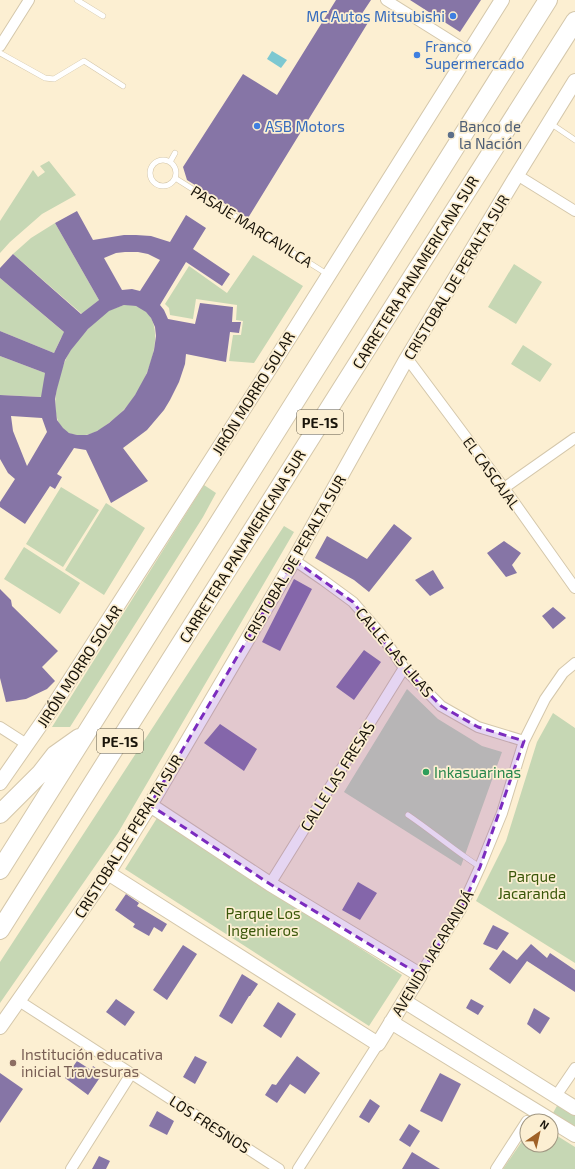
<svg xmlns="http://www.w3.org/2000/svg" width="575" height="1169" viewBox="0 0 575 1169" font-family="'Exo 2',sans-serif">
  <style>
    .green { fill: #c6d7b4 }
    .water { fill: #7dc8d1 }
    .building { fill: #8675a6; fill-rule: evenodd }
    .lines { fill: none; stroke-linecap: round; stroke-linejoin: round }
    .lane-casing { stroke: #d4c7ab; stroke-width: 6 }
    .street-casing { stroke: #d4c7ab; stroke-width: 12 }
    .secondary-casing { stroke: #d4c7ab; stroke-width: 16 }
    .highway-casing { stroke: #d4c7ab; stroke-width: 20 }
    .lane { stroke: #fff; stroke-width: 5 }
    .street { stroke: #fff; stroke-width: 10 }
    .secondary { stroke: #fff; stroke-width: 14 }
    .highway { stroke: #fff; stroke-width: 18 }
    .marked { fill: #7b2cbf; fill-opacity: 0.2; stroke: #7b2cbf; stroke-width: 3; stroke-dasharray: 8 5; stroke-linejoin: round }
    .shop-dot { fill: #3f7fe0; stroke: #fcefd2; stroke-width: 1.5 }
    .service-dot { fill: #5c6f8a; stroke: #fcefd2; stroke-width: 1.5 }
    .leisure-dot { fill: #2e9e5b; stroke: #fcefd2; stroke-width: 1.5 }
    .education-dot { fill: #8d6e63; stroke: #fcefd2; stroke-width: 1.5 }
    .labels { text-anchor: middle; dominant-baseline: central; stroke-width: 3.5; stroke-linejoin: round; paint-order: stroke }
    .shield { fill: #fcefd2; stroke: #5d5646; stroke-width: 1 }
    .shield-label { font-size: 14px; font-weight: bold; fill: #19140a }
    .shop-label { font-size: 15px; fill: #366cbe; stroke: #fcefd2; text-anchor: start }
    .service-label { font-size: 15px; fill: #4e5e75; stroke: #fcefd2; text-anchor: start }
    .street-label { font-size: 15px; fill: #19140a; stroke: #fcefd2 }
    .leisure-label { font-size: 15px; fill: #27864d; stroke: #fcefd2; text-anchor: start }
    .park-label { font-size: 15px; fill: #3a5709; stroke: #fcefd2 }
    .education-label { font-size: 15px; fill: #785e54; stroke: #fcefd2; text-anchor: start }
  </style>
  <rect width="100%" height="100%" fill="#fcefd2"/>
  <path class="green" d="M49 161 76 195 42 214 10 242 0 253V221L33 170 38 177 45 172 40 166Z
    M55 223 99 300 88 309 82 314 13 254 31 238Z
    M253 255 303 286 254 363 229 361 233 335H241L243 321 236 320 237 305 196 299 193 319 170 315 169 308 165 304 189 266 227 293Z
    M514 264 542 282 516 324 488 307Z
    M0 278 65 333 61 338 54 353 0 331Z
    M124 305C128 305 133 305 136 306 172 318 149 376 134 397 126 409 115 419 102 428 97 431 91 435 85 435 39 440 57 373 70 351 77 340 99 316 110 310 114 308 120 307 124 305Z
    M523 345 552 364 540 382 511 364Z
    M0 356 45 373 43 397 0 395Z
    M204 485 216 493 203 517 70 727H52Z
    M61 487 99 510 63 567 26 544Z
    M106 503 145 528 104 595 65 570Z
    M284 526 294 532 118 833 0 1003V962Z
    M24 547 80 583 60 614 4 579Z
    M407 689 438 719 482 746 502 752 461 866 344 792Z
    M553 713 575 728V963L476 901 506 841 537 742Z
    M157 818 402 975 369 1026 125 869Z
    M558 1104 575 1114V1127L553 1113Z
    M551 1132 575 1147V1169H503L527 1134V1145H551Z"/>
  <path class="water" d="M272 51 287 60 281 68 267 59Z"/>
  <path class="building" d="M336 0H371L361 15 369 21 248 218 187 180 183 167 243 74 277 95Z
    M410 0H481L460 32Z
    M77 211 93 240 124 235H136L151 236 170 242 186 215 206 228 193 249 230 274 222 286 186 262 160 305 164 310 168 319 195 324 200 303 233 307 232 322H241L239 333 230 332 226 362 186 354 185 364 179 382 170 400 164 410 147 430 123 448 148 481 111 503 86 450 74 448 57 474 62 477 55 489 50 486 25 524 0 507V502L15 479 8 473 0 459V395L41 397 45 373 0 356V331L54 353 64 332 0 278V268L13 254 81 314 99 300 55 223ZM125 252H138L148 254 160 260 140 291 132 289 122 290 104 258 116 253ZM124 305 136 306 146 312 151 318 155 327 156 336 154 350 147 373 135 395 124 410 109 423 97 431 87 435H77L69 433 63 428 57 420 56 411 55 399 57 389 65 360 71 350 88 329 109 311ZM11 416 42 418 47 432 27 466 13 431Z
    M394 524 412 538 369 592 354 580 315 558 327 536 367 559Z
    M504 541 521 553 512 565 517 573 506 577 487 553Z
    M433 570 444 588 430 596 415 580Z
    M294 579 312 589 280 651 262 642Z
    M0 589 11 600 12 606 58 651 42 667 55 681 47 689 26 699 6 702 0 678Z
    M553 607 566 618 553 629 542 616Z
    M364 650 381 662 354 700 336 687Z
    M220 724 257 749 244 771 204 743Z
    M358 882 377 893 360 920 342 910Z
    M126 894 139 903 137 906 167 924 162 932 154 927 149 936 133 927 135 924 115 910Z
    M493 925 509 933 497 950 483 944Z
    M531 944 547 958 550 953 575 970V992L527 961 510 984 489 969 503 950 517 960Z
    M183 945 197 954 167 1000 153 990Z
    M242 974 258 984 250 996H249L232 1024 219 1016Z
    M116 999 135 1012 125 1026 106 1012Z
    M471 999 484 1006 478 1015 466 1008Z
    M278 1002 296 1014 281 1038 263 1026Z
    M534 1008 550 1018 540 1034 527 1024Z
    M195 1056 207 1062 195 1084 183 1077Z
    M297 1056 320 1073 305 1094 290 1084 277 1103 265 1095 272 1084 276 1085Z
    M77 1061 91 1070 93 1066 103 1073 88 1095 65 1078Z
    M0 1073 23 1089 0 1123Z
    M440 1073 461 1084 442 1122 420 1111Z
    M370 1099 380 1106 369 1123 359 1117Z
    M157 1111 174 1121 167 1135 149 1126Z
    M409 1124 420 1131 410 1147 399 1140Z
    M412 1152 440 1169H402Z
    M99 1156 110 1161 106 1169H92Z"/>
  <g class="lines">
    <g class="lane-casing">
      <path id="lane" d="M77 0 103 16
        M0 53 45 78 54 79 84 61 123 86
        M550 123 575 140
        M150 173a13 13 0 1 1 26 0a13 13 0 1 1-26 0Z
        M170 162 175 153
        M175 178 327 274
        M408 815C433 832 455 851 480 867"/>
    </g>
    <g class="street-casing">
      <path id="street" d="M386 0 469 52
        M0 46 29 0
        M517 175 575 211
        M407 358 504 488 575 588
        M504 488 575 438
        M294 560 323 580 353 602 380 633 404 668 441 706 478 727 524 741
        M0 727 28 745
        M270 884 404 668
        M420 975 461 909 480 867 502 813 524 741 545 699 563 673 575 663
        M19 1001 279 1169
        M556 1096 575 1068
        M71 1169 131 1074
        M298 1169 378 1044
        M496 1169 527 1121"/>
    </g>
    <g class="secondary-casing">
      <path id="secondary" d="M0 783 48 714 274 362 502 0
        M108 873 378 1044 420 975 270 884 150 805
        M404 1001 575 1108
        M391 1022 575 1135
        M0 1027 108 873 150 805 294 560 407 358 517 175 575 81"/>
    </g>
    <g class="highway-casing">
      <path id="highway" d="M0 814 41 773 55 755 79 738
        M0 870 548 0
        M0 930 402 293 575 21"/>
    </g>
    <use href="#lane" class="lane"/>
    <use href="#street" class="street"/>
    <use href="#secondary" class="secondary"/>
    <use href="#highway" class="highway"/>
  </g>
  <path class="marked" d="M294 560 353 602 404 668 441 706 478 727 524 741 480 867 461 909 420 975 270 884 150 805Z"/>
  <g class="shop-dot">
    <circle cx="453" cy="16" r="4"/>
    <circle cx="417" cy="55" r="4"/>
    <circle cx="257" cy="126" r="4"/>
  </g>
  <circle class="service-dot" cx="451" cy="135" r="4"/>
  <circle class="leisure-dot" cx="426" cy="772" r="4"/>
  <circle class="education-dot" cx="13" cy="1063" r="4"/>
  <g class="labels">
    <g class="shield">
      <rect x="297" y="410" width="46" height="24" rx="3"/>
      <rect x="97" y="729" width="46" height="24" rx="3"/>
    </g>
    <g class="shield-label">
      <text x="320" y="422">PE-1S</text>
      <text x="120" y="741">PE-1S</text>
    </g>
    <g class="shop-label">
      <text x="445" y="16" text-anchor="end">MC Autos Mitsubishi</text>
      <text x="425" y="46">Franco<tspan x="425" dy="17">Supermercado</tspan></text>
      <text x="265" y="126">ASB Motors</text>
    </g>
    <g class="service-label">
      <text x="459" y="126">Banco de<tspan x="459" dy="17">la Nación</tspan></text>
    </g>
    <g class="street-label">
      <text transform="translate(252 226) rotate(32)">PASAJE MARCAVILCA</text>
      <text transform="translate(415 272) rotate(-58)">CARRETERA PANAMERICANA SUR</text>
      <text transform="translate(456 277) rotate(-59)">CRISTOBAL DE PERALTA SUR</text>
      <text transform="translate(253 393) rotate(-58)">JIRÓN MORRO SOLAR</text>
      <text transform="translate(492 473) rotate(54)">EL CASCAJAL</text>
      <text transform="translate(242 546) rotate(-58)">CARRETERA PANAMERICANA SUR</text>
      <text transform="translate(294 558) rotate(-60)">CRISTOBAL DE PERALTA SUR</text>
      <text transform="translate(395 652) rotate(50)">CALLE LAS LILAS</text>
      <text transform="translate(79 666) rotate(-57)">JIRÓN MORRO SOLAR</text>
      <text transform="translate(337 776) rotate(-58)">CALLE LAS FRESAS</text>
      <text transform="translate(128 836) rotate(-58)">CRISTOBAL DE PERALTA SUR</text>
      <text transform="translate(432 953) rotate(-59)">AVENIDA JACARANDÁ</text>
      <text transform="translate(210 1124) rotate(33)">LOS FRESNOS</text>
    </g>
    <g class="leisure-label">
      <text x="434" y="772">Inkasuarinas</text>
    </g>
    <g class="park-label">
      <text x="532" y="876">Parque<tspan x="532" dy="17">Jacaranda</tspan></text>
      <text x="263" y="913">Parque Los<tspan x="263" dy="17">Ingenieros</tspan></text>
    </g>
    <g class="education-label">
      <text x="21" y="1054">Institución educativa<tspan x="21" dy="17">inicial Travesuras</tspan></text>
    </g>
  </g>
  <g transform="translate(539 1133) rotate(34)"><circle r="19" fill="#fcefd2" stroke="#a19782"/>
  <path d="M0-3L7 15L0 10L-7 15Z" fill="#9f6126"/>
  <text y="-6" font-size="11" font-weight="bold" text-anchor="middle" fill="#19140a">N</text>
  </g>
</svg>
